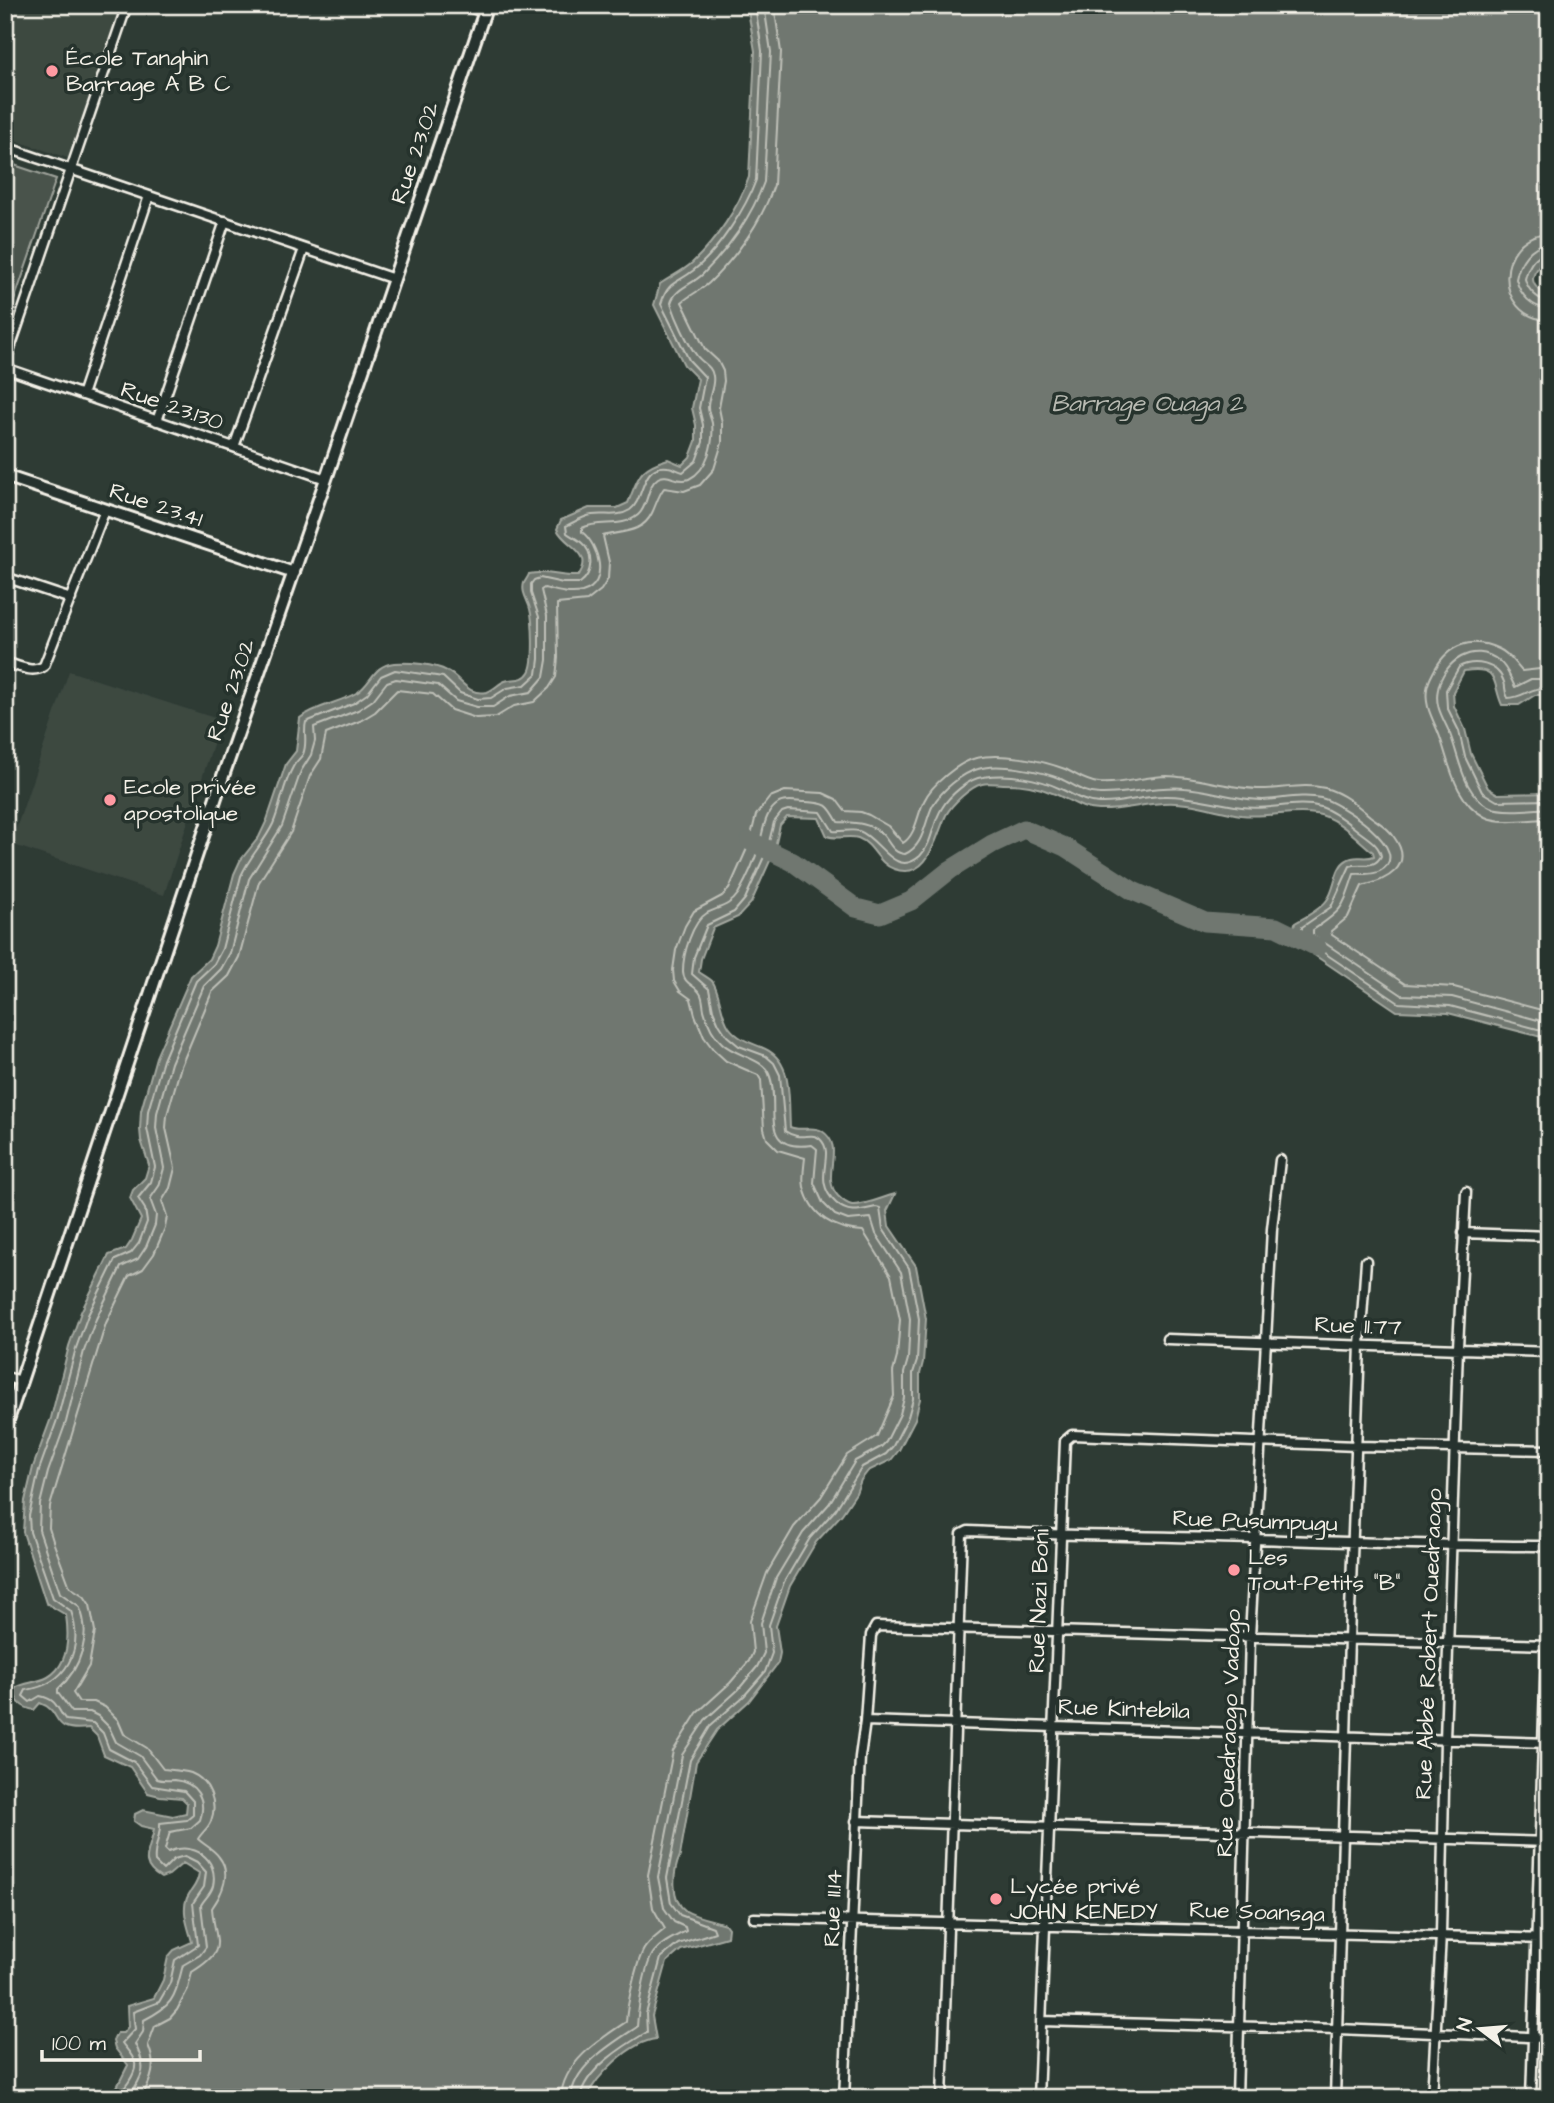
<svg xmlns="http://www.w3.org/2000/svg" width="1554" height="2103" viewBox="0 0 1554 2103" font-family="'Architects Daughter',sans-serif">
  <style>
    .built { fill: #3c4841 }
    .green { fill: #48524c; stroke: #9ea29a; stroke-width: 2 }
    .water { fill: #6f7770; stroke: #a4a8a0; stroke-width: 2 }
    .lines { fill: none; stroke-linecap: round; stroke-linejoin: round }
    .shore { stroke: #bfc0b8; stroke-width: 2 }
    .river { stroke: #6f7770; stroke-width: 19 }
    .minor-casing { stroke: #f4f1e8; stroke-width: 13 }
    .tertiary-casing { stroke: #f4f1e8; stroke-width: 16 }
    .minor { stroke: #26332d; stroke-width: 8 }
    .tertiary { stroke: #26332d; stroke-width: 10 }
    .poi-dot { fill: #ff9aa2; stroke: #26332d; stroke-width: 2.5 }
    .labels { text-anchor: middle; dominant-baseline: central; stroke-width: 7; stroke-linejoin: round; paint-order: stroke }
    .poi-label { font-size: 23px; fill: #f4f1e8; stroke: #26332d; text-anchor: start }
    .street-label { font-size: 23px; fill: #f4f1e8; stroke: #26332d }
    .water-label { font-size: 24px; font-style: italic; fill: #b8bab2; stroke: #26332d }
  </style>
  <rect width="100%" height="100%" fill="#2e3b34"/>
  <filter id="ink" filterUnits="userSpaceOnUse"><feTurbulence type="fractalNoise" baseFrequency=".0143" numOctaves="2"/><feDisplacementMap in="SourceGraphic" scale="14" xChannelSelector="R" yChannelSelector="G"/><feConvolveMatrix kernelMatrix="1 2 1 2 8 2 1 2 1" color-interpolation-filters="sRGB"/></filter>
  <g filter="url(#ink)">
    <path class="built" d="M5 5H121L68 158 5 137Z
      M69 671 221 720 164 895 11 844Z"/>
    <path class="green" d="M5 162 56 179 5 327Z"/>
    <path class="water" d="M747 5H1549V257C1533 270 1523 284 1549 295V695H1535L1519 705H1502C1492 683 1500 665 1464 671L1453 692 1454 706 1465 729 1471 754 1488 788 1498 794 1549 793V1039L1448 1013 1397 1011 1295 942 1293 932 1295 923C1305 917 1320 910 1327 900 1336 889 1334 867 1347 860 1355 854 1365 860 1374 856L1373 852C1357 839 1337 817 1316 814 1291 810 1266 818 1241 815 1215 811 1190 801 1163 803 1142 804 1120 811 1099 810 1082 810 1070 800 1055 794 1037 786 1022 784 1003 784 997 784 988 782 982 784 970 787 952 804 946 815 936 836 929 881 894 869 878 864 874 844 858 838 848 835 837 840 827 836L819 818 787 817 780 825 774 852 751 903 738 917 713 928 701 959 699 972C703 975 709 978 712 981 720 990 720 1014 729 1027 737 1038 748 1042 761 1047 794 1059 788 1097 790 1127 801 1132 812 1125 822 1131 847 1147 819 1176 838 1196 842 1200 847 1204 852 1205 864 1206 883 1197 895 1194L887 1211 889 1226 916 1266 926 1319 923 1362 920 1374V1399L915 1419 899 1450 891 1460 868 1471 861 1480 856 1493 842 1514 816 1542 790 1586 776 1626 780 1653 778 1663 749 1701 717 1730 696 1762 680 1856C673 1871 670 1900 686 1911 696 1917 713 1920 725 1924L728 1928 727 1937 681 1950 667 1962 652 2016 656 2039C630 2042 597 2075 586 2098H103L117 2087 128 2065 115 2048 113 2041 117 2033H123L128 2027 127 2006 154 1998 163 1980 168 1957 174 1950 192 1942C189 1929 181 1911 187 1898 192 1887 197 1887 199 1873L183 1863 169 1875 161 1878C136 1863 151 1850 154 1829L141 1826 134 1821 135 1814 143 1810 173 1816 186 1813 187 1803 182 1798 160 1796 148 1793 130 1767 104 1755 97 1736 89 1728C47 1733 65 1712 40 1703L34 1710C23 1708 13 1701 15 1688 25 1682 37 1683 48 1677 69 1665 69 1636 66 1615L46 1603 23 1532 25 1501 33 1467 51 1418 69 1346 81 1312 109 1255 126 1249 132 1240 141 1219 130 1198 133 1190 145 1178 149 1165 141 1140 140 1129 141 1111 156 1057 191 976 209 959 215 946 234 874 240 861 259 837 267 820 286 764 296 751 300 718C317 705 340 703 358 692 372 682 374 665 394 663 408 662 435 664 447 671 461 678 467 696 487 692 494 690 499 683 505 681 514 678 523 682 529 672 535 663 533 620 530 609 528 600 521 593 524 583 524 583 529 575 529 574 546 570 561 577 578 576 596 552 565 547 557 529L561 520 589 508H617L628 503C639 476 638 468 668 459L682 465 690 457 696 441V425L692 408 698 379 684 365 654 305 660 284C670 277 683 271 692 263 716 240 738 209 749 177L755 51Z"/>
    <g class="lines">
      <path class="shore" d="M1549 233C1495 235 1492 318 1549 320
        M1549 243C1530 245 1519 262 1516 279 1520 295 1532 308 1549 309
        M1549 252C1535 254 1528 266 1525 279 1528 290 1537 300 1549 301
        M1549 668 1522 671C1515 664 1509 653 1499 649 1472 636 1449 644 1435 669 1432 675 1428 681 1427 689 1424 709 1435 721 1441 740 1450 767 1456 802 1485 817 1502 825 1530 819 1549 819
        M1549 679H1531L1515 687C1510 678 1508 668 1499 661 1474 640 1443 662 1438 689 1434 707 1444 719 1450 734 1460 759 1463 795 1490 807 1503 813 1534 809 1549 808
        M1549 687C1529 687 1524 698 1508 698 1504 692 1506 688 1504 682 1498 663 1474 659 1459 667L1446 690 1447 707 1459 731 1465 757 1482 792 1497 801 1549 800
        M114 2098C123 2091 137 2074 135 2063 133 2055 126 2049 122 2043L135 2029 133 2012 159 2002 170 1983 175 1960 198 1945 193 1903 204 1887 206 1872 197 1862 185 1856 174 1859 163 1870 155 1862C153 1848 161 1836 160 1823L187 1820 193 1815V1801L184 1791 152 1786 134 1762 109 1749 103 1733 93 1723 66 1720C56 1709 59 1700 40 1696L30 1702 23 1696 26 1690C67 1684 84 1650 71 1611L53 1598 30 1532 29 1516 39 1470 57 1420 76 1348 88 1315 115 1260 131 1253 139 1243 147 1222 145 1209 138 1198 151 1182 155 1167 147 1128 148 1111 163 1060 196 981 214 964 222 949 241 876C249 857 264 843 273 824 281 806 283 784 293 767 295 762 300 759 303 754 308 743 303 732 306 722L354 703 367 694 381 676 395 670 443 677 460 693 478 699 491 698 507 688 525 685 537 674 539 659V617L531 593V584L534 580 540 578 563 583H580C593 574 594 553 582 543 577 539 571 536 567 533L566 526C574 522 584 516 592 515 606 513 617 518 630 510 645 500 640 463 668 467 673 467 678 471 683 472L696 461 703 442V425L699 408 705 377 689 360 661 304C668 280 677 284 694 270 718 251 746 208 756 180L762 51 755 5
        M128 2098C143 2075 148 2069 135 2044L143 2032 144 2020C175 2004 174 1998 183 1965L200 1955 206 1947 201 1905C205 1898 211 1894 213 1886 219 1858 193 1841 168 1852L165 1849 170 1832 191 1828 200 1820C207 1799 196 1782 174 1780 168 1780 163 1781 157 1779L140 1756 116 1742 109 1727 98 1716 90 1712H72L58 1693V1689C81 1669 92 1635 79 1606L60 1593 39 1530 40 1504 48 1472 66 1422 84 1351 96 1319 121 1267 138 1259 146 1247 155 1225 156 1215 150 1199 159 1186 164 1168 156 1128 157 1113 171 1063 204 986 221 969 230 953 249 879 282 826 301 771 311 755 315 741 314 727 358 710 373 700 387 682 396 679 438 685 456 701 477 707H493L510 696 531 692 544 677 547 660V616L541 590 544 588C556 591 570 595 582 592 611 584 598 544 582 532V528C600 519 621 529 638 515 649 506 646 486 658 478 668 472 678 484 689 479 708 470 714 442 712 423 711 418 708 413 708 407 708 397 715 386 713 376 712 366 702 363 697 356 687 343 676 318 671 303 675 288 692 285 703 274 728 249 752 216 764 182L771 52 764 5
        M141 2098C152 2079 157 2066 148 2045L155 2026 170 2018 177 2010 188 1989 192 1972C229 1949 215 1944 212 1908 222 1894 232 1873 219 1857 214 1849 204 1845 198 1839 201 1833 208 1829 211 1821 218 1803 210 1781 191 1773 182 1770 172 1770 163 1769L147 1748 124 1734 118 1720 105 1707 94 1702H79L73 1693 89 1666 95 1631 90 1605 84 1596 70 1587 54 1544 49 1528 50 1506 106 1323 129 1276 143 1269 154 1254 165 1228 167 1216 162 1201 170 1188 175 1168 166 1128 167 1115 181 1066 212 992 229 976 239 957 259 882 291 832 310 776 321 759 326 734 360 721 375 712 397 690 433 694 451 710 476 718 496 717 514 706 534 702 549 688 556 677 558 658 557 604 587 601 601 590 608 579 609 562 603 536C621 531 642 534 652 513 656 505 658 496 664 488L684 491 700 485 714 469 722 443V423L719 408 724 381 723 371 718 361 705 349 682 302C690 295 701 290 709 283 737 256 762 221 774 185L781 52 774 5
        M561 2098C562 2063 600 2039 626 2022 627 2005 636 1963 644 1949 649 1941 658 1935 665 1929L653 1908 648 1875 673 1751 697 1713 730 1683 749 1661 753 1652 750 1621 767 1573 794 1527 821 1497 847 1455 877 1436 894 1396 893 1372 897 1357 900 1320 891 1276 863 1231C836 1230 811 1217 804 1187 802 1178 804 1167 805 1158L778 1150 767 1139 764 1129 761 1080 758 1075 726 1061 713 1049 704 1037 695 1015 691 999 680 991 674 981 673 970 676 950 685 926 694 911 722 896 729 889 749 844 756 815 770 797 785 791 823 793 836 799 845 811 861 812 869 815 888 826 903 843C916 835 917 815 924 801 931 785 959 762 976 758 1001 752 1041 760 1065 769 1076 774 1086 782 1099 783 1121 785 1145 776 1167 776 1199 777 1230 789 1262 789 1283 789 1304 783 1325 788 1343 793 1357 805 1370 816 1378 822 1389 828 1394 837 1416 867 1385 881 1362 886L1348 917 1331 931 1332 935 1405 984 1454 987 1549 1012
        M571 2098C573 2066 613 2043 637 2027 638 2011 644 1965 654 1952 662 1942 675 1937 686 1931L685 1927 674 1922 664 1908 658 1877 682 1755 705 1720 738 1690 757 1667 764 1653 761 1623 776 1578 803 1533 829 1504 855 1461 881 1447 886 1442 900 1414 904 1398V1373L908 1359 910 1319 901 1272 876 1234 871 1218 848 1220 835 1215 823 1203 814 1183 817 1149 812 1145C755 1153 782 1104 769 1074 763 1058 735 1056 722 1043 713 1035 707 1022 704 1010 703 1006 703 999 701 995 697 985 683 985 683 971 683 954 692 922 707 913 719 907 730 906 738 894 746 880 755 861 759 845 764 830 764 812 779 803 787 799 797 802 806 802 827 803 828 804 838 822 854 823 867 822 881 833 890 841 891 853 905 854 925 845 924 822 933 805 941 791 962 773 978 769 998 762 1041 771 1061 779 1074 785 1085 794 1100 794 1128 795 1156 785 1185 788 1211 790 1236 800 1263 800 1283 799 1302 794 1321 798 1339 802 1416 851 1380 871 1371 876 1363 873 1354 874 1342 909 1344 909 1313 930V935L1402 995 1452 997 1549 1023
        M580 2098C584 2070 625 2045 647 2032L646 2014 661 1958 678 1944 715 1932 713 1927 680 1915 671 1903 667 1878 690 1760 711 1725 744 1696 765 1672 772 1653 769 1625 784 1582 810 1538 836 1509 862 1467 886 1454 893 1446 908 1417 913 1399V1373L917 1361 919 1319 909 1268 883 1229 880 1208 876 1207C861 1210 849 1215 836 1203 810 1179 837 1155 820 1139 812 1131 800 1142 785 1131L780 1075 774 1063 766 1056 739 1046 727 1036 719 1024 713 1010 709 989 692 974 694 957 707 925 734 912 745 899 767 850 774 822 782 812 788 810 821 812 833 831C841 832 851 829 859 831 880 838 894 879 920 856 933 843 932 823 942 808 949 796 969 778 983 777 1009 773 1038 778 1061 789 1074 795 1085 803 1100 803 1121 804 1142 796 1163 796 1190 795 1215 804 1242 807 1268 811 1296 800 1321 807 1336 812 1349 824 1361 833 1370 840 1379 845 1381 856 1374 870 1361 862 1350 866L1331 907 1302 927V938L1399 1003 1450 1006 1549 1032"/>
      <path class="river" d="M750 841 793 862 856 908 880 914 911 901 950 870 992 844 1024 829 1065 847 1133 891 1205 922 1276 927 1317 947"/>
      <g class="minor-casing">
        <path id="minor" d="M463 5 484 12
          M5 147 394 279
          M5 363 127 5
          M5 368 326 479
          M82 395 149 196
          M157 421 225 221
          M234 447 304 249
          M5 577 71 599
          M5 662C18 666 33 674 44 666L105 510
          M1463 1233 1549 1236
          M1167 1339 1549 1352
          M5 1377 22 1381
          M865 1721 1549 1743
          M856 1821 1549 1842
          M754 1918 1549 1939
          M1041 2021 1338 2029 1549 2038
          M844 2098 860 1757 865 1721 871 1635 876 1626 1549 1645
          M942 2098 962 1534 968 1531C1064 1536 1159 1536 1255 1539 1353 1542 1451 1546 1549 1546
          M1038 2098 1065 1441 1072 1435 1357 1446 1549 1450
          M1237 2098 1250 1637 1272 1229 1280 1160
          M1335 2098 1349 1639 1360 1345 1366 1261
          M1432 2098 1441 1935 1445 1740 1458 1347 1466 1192
          M1531 2098 1549 1568"/>
      </g>
      <g class="tertiary-casing">
        <path id="tertiary" d="M5 476 294 573
          M5 1429 223 776 326 479 487 5"/>
      </g>
      <use href="#minor" class="minor"/>
      <use href="#tertiary" class="tertiary"/>
    </g>
  </g>
  <g class="poi-dot">
    <circle cx="52" cy="71" r="7"/>
    <circle cx="110" cy="800" r="7"/>
    <circle cx="1234" cy="1570" r="7"/>
    <circle cx="996" cy="1899" r="7"/>
  </g>
  <g class="labels">
    <g class="poi-label">
      <text x="66" y="58">École Tanghin<tspan x="66" dy="26">Barrage A B C</tspan></text>
      <text x="124" y="787">Ecole privée<tspan x="124" dy="26">apostolique</tspan></text>
      <text x="1248" y="1557">Les<tspan x="1248" dy="26">Tout-Petits "B"</tspan></text>
      <text x="1010" y="1886">Lycée privé<tspan x="1010" dy="26">JOHN KENEDY</tspan></text>
    </g>
    <g class="street-label">
      <text transform="translate(415 153) rotate(-71)">Rue 23.02</text>
      <text transform="translate(172 406) rotate(19)">Rue 23.130</text>
      <text transform="translate(156 505) rotate(18)">Rue 23.41</text>
      <text transform="translate(231 690) rotate(-71)">Rue 23.02</text>
      <text transform="translate(1358 1326) rotate(2)">Rue 11.77</text>
      <text transform="translate(1255 1521) rotate(2)">Rue Pusumpugu</text>
      <text transform="translate(1039 1601) rotate(-88)">Rue Nazi Boni</text>
      <text transform="translate(1429 1644) rotate(-88)">Rue Abbé Robert Ouedraogo</text>
      <text transform="translate(1124 1709) rotate(2)">Rue Kintebila</text>
      <text transform="translate(1229 1733) rotate(-88)">Rue Ouedraogo Vadogo</text>
      <text transform="translate(833 1908) rotate(-88)">Rue 11.14</text>
      <text transform="translate(1257 1912) rotate(2)">Rue Soansga</text>
    </g>
    <g class="water-label">
      <text x="1147" y="404">Barrage Ouaga 2</text>
    </g>
  </g>
  <rect width="1554" height="2103" fill="none" stroke="#26332d" stroke-width="28"/>
  <rect x="14" y="14" width="1526" height="2075" fill="none" stroke="#f4f1e8" stroke-width="2.5" filter="url(#ink)"/>
  <g transform="translate(1480 2029) rotate(286)" stroke="#26332d" stroke-width="5" paint-order="stroke">
  <path d="M0-5L12 26L0 18L-12 26Z" fill="#f4f1e8"/>
  <text y="-10" font-size="19" font-weight="bold" text-anchor="middle" fill="#f4f1e8">N</text>
  </g>
  <path d="M42 2050v10h158v-10" fill="none" stroke="#f4f1e8" stroke-width="3.5"/>
  <text x="52" y="2050" font-size="21" fill="#f4f1e8" stroke="#26332d" stroke-width="5" paint-order="stroke">100 m</text>
</svg>
